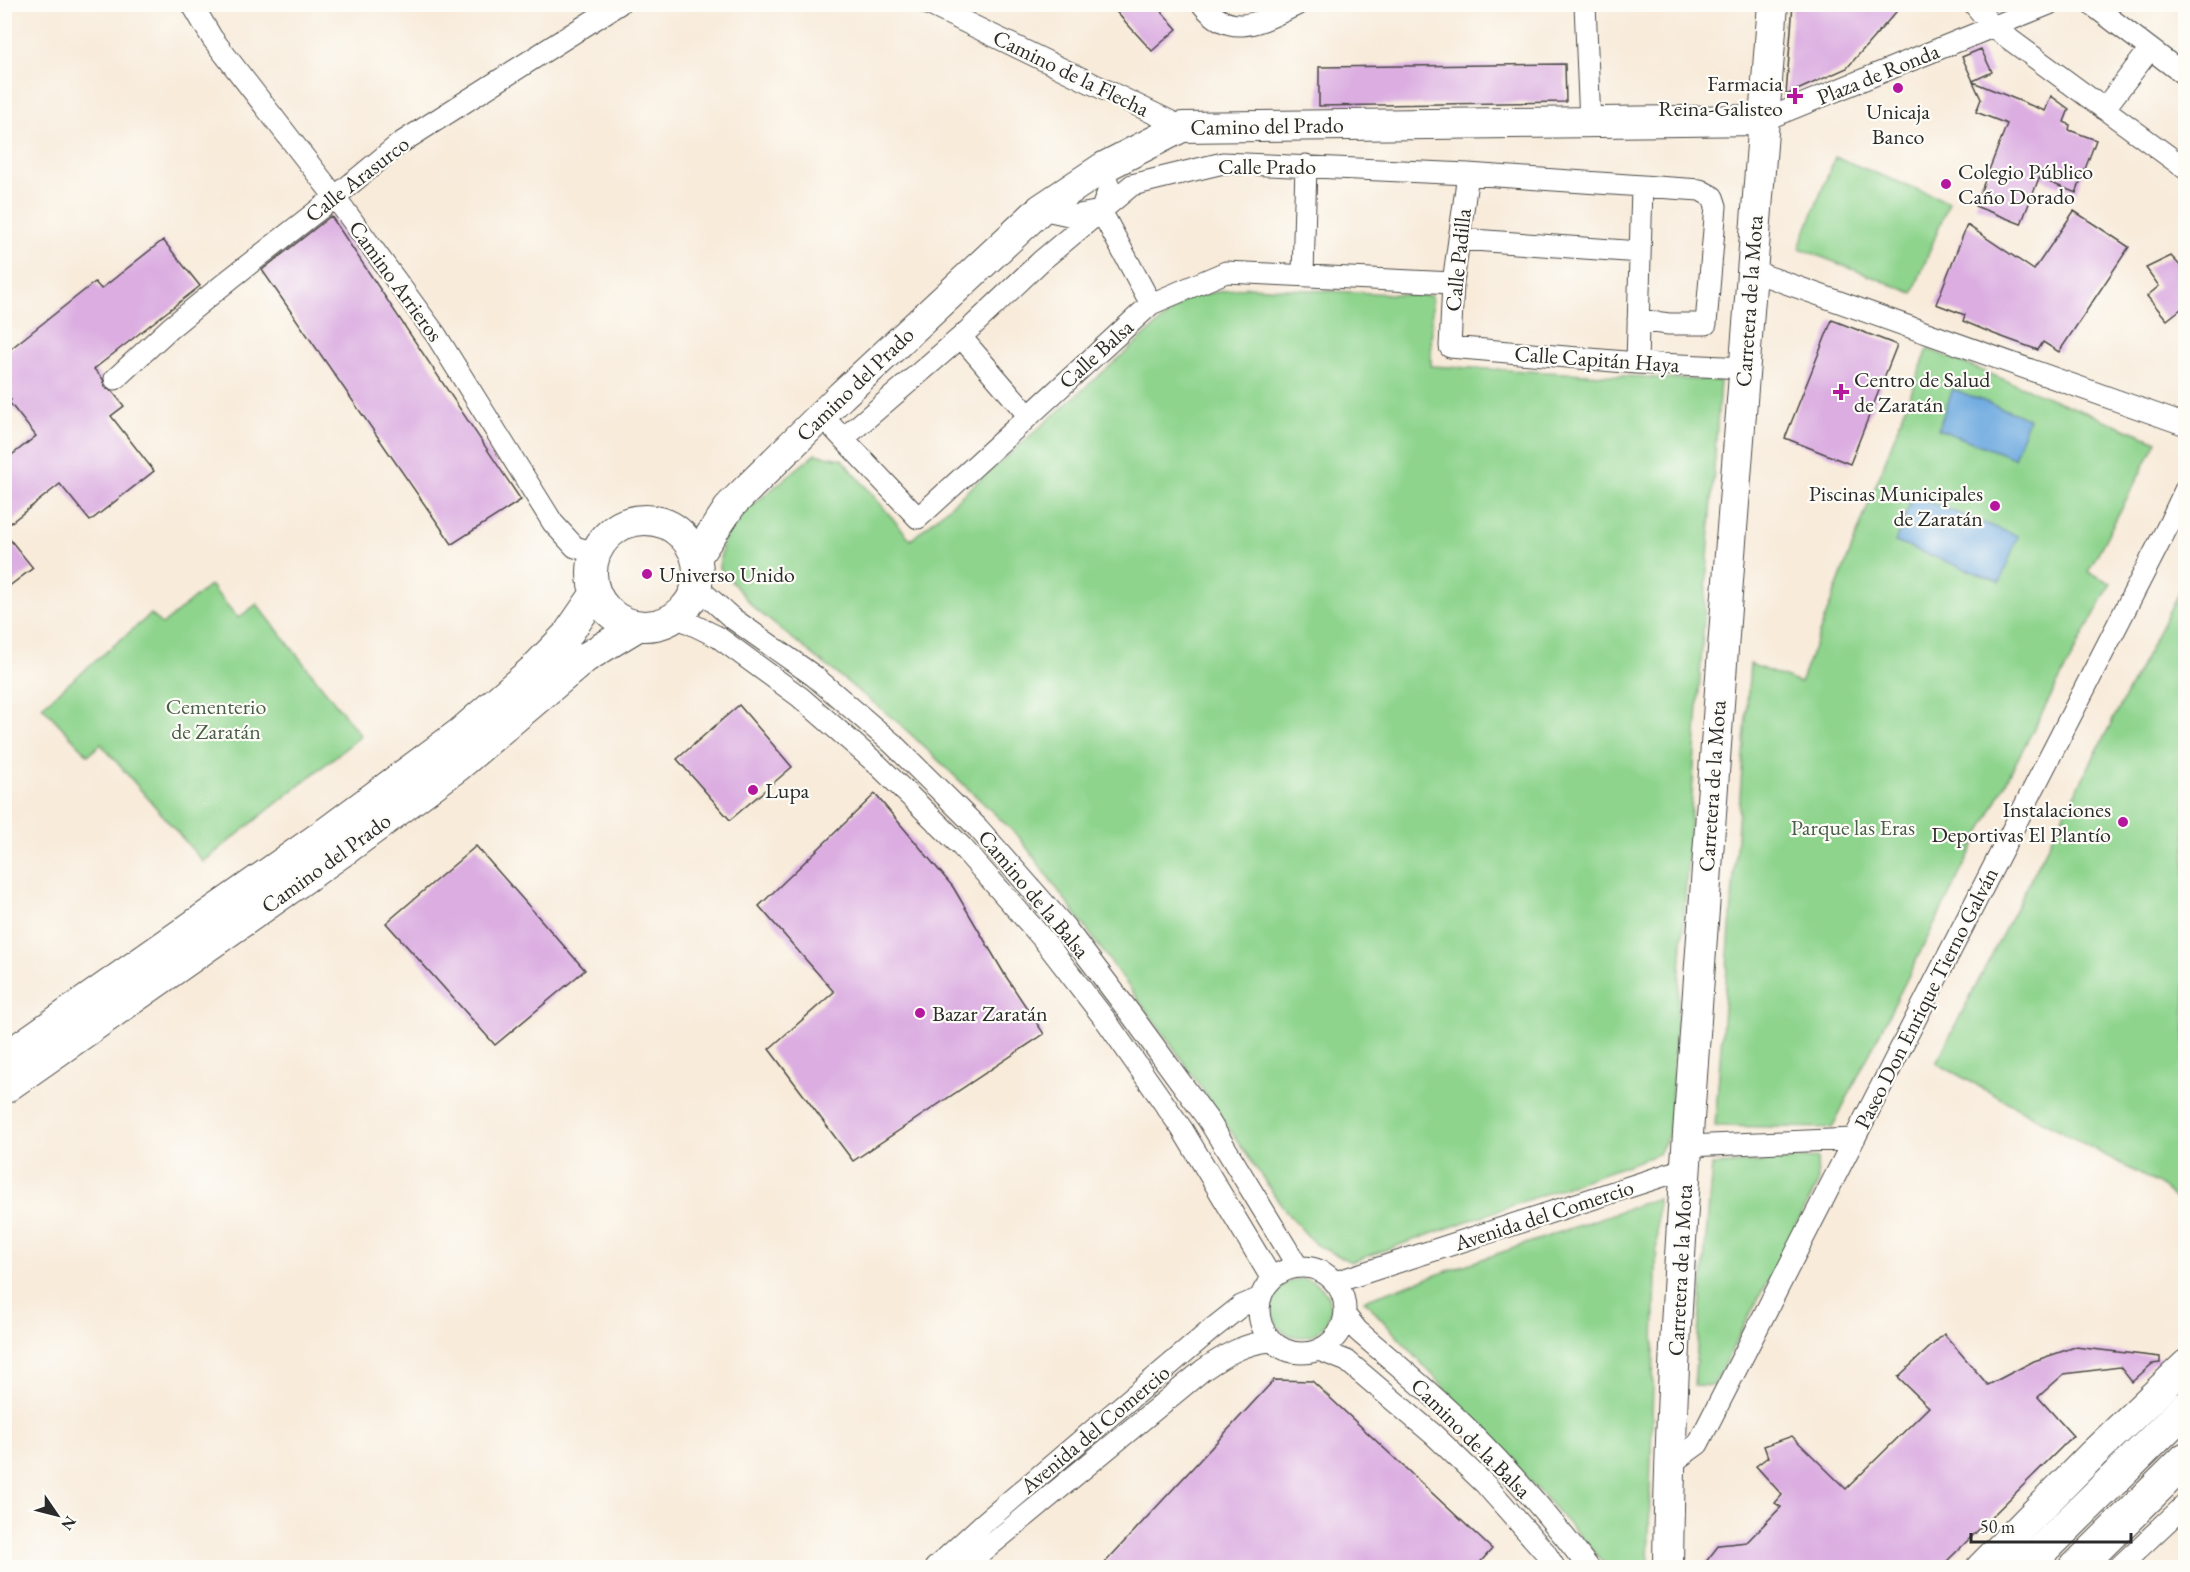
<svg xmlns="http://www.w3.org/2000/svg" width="2190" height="1572" viewBox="0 0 2190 1572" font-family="'EB Garamond',serif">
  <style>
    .green { fill: #8ed48d; stroke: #5c805c; stroke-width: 1.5 }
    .water { fill: #6fabe0; stroke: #4d6b86; stroke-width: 1.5 }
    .building { fill: #dbade1 }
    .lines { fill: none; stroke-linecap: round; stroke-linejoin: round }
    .street-casing { stroke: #4a4845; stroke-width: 23 }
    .secondary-casing { stroke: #4a4845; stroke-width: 32 }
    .highway-casing { stroke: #4a4845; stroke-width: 35 }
    .street { stroke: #fff; stroke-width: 21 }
    .secondary { stroke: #fff; stroke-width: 30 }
    .highway { stroke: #fff; stroke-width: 33 }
    .poi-dot { fill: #b5179e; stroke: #fdfcf7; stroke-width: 2 }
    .labels { text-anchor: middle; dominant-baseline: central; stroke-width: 4.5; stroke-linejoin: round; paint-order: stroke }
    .street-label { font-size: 22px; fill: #2b2b2b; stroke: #fdfcf7 }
    .poi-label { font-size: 22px; fill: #2b2b2b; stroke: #fdfcf7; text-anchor: start }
    .park-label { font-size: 22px; fill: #495e48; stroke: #fdfcf7 }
  </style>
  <rect width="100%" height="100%" fill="#fdfcf7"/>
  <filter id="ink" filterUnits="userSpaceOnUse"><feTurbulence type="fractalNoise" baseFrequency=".0167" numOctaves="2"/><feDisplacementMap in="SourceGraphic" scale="12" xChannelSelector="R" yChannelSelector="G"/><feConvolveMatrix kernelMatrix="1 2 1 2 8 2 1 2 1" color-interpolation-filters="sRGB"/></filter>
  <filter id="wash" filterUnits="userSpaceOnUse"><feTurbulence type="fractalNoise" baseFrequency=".008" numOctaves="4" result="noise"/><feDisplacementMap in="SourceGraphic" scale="24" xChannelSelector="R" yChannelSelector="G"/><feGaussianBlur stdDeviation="1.35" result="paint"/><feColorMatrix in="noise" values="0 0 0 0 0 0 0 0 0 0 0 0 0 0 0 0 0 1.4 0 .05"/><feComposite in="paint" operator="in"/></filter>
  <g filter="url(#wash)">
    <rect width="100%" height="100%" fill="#f8ebda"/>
    <path class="green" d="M1835 157 1949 202 1913 293 1799 248Z
      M1247 287 1432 296 1431 366 1720 381 1669 1134 1659 1154 1351 1262 1316 1245 1286 1212 1173 1047 1019 837 900 724 754 608 719 567 725 528 815 454 842 459 911 540 1189 297Z
      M1928 349 2157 441 2088 572 2111 583 2014 766 1832 1128 1715 1126 1750 664 1800 683Z
      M2185 580V1207L2158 1184 1936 1063Z
      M210 585 238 618 257 604 361 736 203 862 101 744 88 755 42 706 151 614 162 625Z
      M1817 1158 1818 1183 1713 1386 1694 1385 1712 1165Z
      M1658 1198 1648 1567H1608L1364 1300Z
      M1272 1308a29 29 0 1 1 58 0a29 29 0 1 1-58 0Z"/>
    <path class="water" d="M1953 389 2029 419 2014 458 1938 429Z
      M1913 496 2018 536 2000 582 1895 542Z"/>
    <g id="blocks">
      <path class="building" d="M1109 4H1155L1177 29 1152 51Z
        M1793 4H1903L1847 68 1786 95Z
        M1981 49 1992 72 1973 81 1962 57Z
        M1565 64 1566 102 1319 106V67Z
        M1973 82 2045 111 2051 96 2069 109 2064 122 2070 125 2069 130 2096 140 2076 193 2039 178 2021 224 1975 206 2007 124 1976 112 1981 99Z
        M2074 211 2129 247 2059 352 2043 342 2038 350 1994 334 1963 321 1965 315 1936 304 1967 225 2034 270Z
        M331 216 521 500 452 544 262 270Z
        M163 240 200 286 94 369 103 379 105 387 112 391 124 406 111 416 154 471 90 521 60 484 4 528V461L36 436 9 402 11 400 4 391V354L95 282 101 289Z
        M2171 256 2186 272V305L2167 320 2147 296 2159 286 2146 268Z
        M1832 320 1897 345 1850 464 1785 438Z
        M4 532 33 568 4 590Z
        M739 705 792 767 730 820 677 759Z
        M875 794 953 887 1005 975 1044 1034 853 1161 769 1049 834 992 759 906Z
        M476 846 585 970 495 1045 386 923Z
        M1944 1334 1988 1385 2034 1361 2075 1347 2160 1357V1363L2152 1364 2132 1382 2120 1367 2064 1374 2038 1397 2073 1436 1940 1568H1701L1719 1545 1747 1542 1781 1507 1775 1503 1782 1495 1756 1466 1768 1457 1764 1446 1792 1436 1846 1489 1929 1407 1898 1377Z
        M1274 1380 1312 1381 1492 1549 1475 1568H1100Z"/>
    </g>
  </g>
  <g filter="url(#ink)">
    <use href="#blocks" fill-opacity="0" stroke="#4a4845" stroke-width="1.5"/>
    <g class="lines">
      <g class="street-casing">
        <path id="street" d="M192 4 212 38 335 197 436 335 553 523 575 547 596 553
          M928 4 1182 127
          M1202 4C1232 42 1263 20 1299 4
          M1585 4 1590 123
          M1974 4 1993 27 2186 169
          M2091 4 2186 76
          M2104 109 2150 49
          M1764 120 2049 4
          M1468 174 1453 283 1450 347 1637 363 1745 368
          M1041 209 1073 216 1101 211 1109 189 1104 167
          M1101 211 1151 304
          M1459 239 1640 252
          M1752 271 2186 425
          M1303 275 1306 165
          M961 337 1028 415
          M1637 363 1642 187
          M115 379 170 328 230 279 335 197 399 144 619 4
          M822 416 918 518 1151 304 1226 272 1453 283
          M844 438 961 337 1041 261 1132 185 1223 163 1468 174 1700 190 1713 197 1716 206 1706 324H1669L1638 320
          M696 586 732 618 814 676 892 743 978 828 1065 927 1133 1017 1209 1121 1298 1267
          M675 616 718 637 800 697 878 765 962 847 1043 939 1107 1022 1182 1129 1272 1279
          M1687 1146 1853 1139
          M1259 1310a43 43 0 1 1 86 0a43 43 0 1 1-86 0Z
          M1336 1282 1672 1173 1685 1172
          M1345 1315 1358 1331C1395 1363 1433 1394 1468 1429 1511 1472 1552 1519 1589 1568
          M1319 1350 1347 1361 1434 1435 1485 1484 1545 1552 1555 1568
          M1669 1465 1698 1444 2170 522 2186 488
          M935 1568 984 1523 1212 1329 1241 1306 1260 1298
          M966 1568 975 1558 1203 1370C1225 1355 1245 1343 1271 1341
          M2118 1568 2186 1504"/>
      </g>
      <g class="secondary-casing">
        <path id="secondary" d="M592 573a53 53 0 1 1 106 0a53 53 0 1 1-106 0Z
          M696 557 731 505 841 396 1041 209 1104 167 1182 127 1764 120
          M4 1058 328 831 460 733 534 669 567 635 596 593
          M4 1089 348 848 457 767 585 658 638 626
          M1668 1568C1670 1371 1685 1174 1699 978 1721 653 1748 329 1773 4
          M1981 1568 2093 1454 2186 1365"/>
      </g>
      <g class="highway-casing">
        <path id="highway" d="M2024 1568 2186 1408
          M2076 1568 2186 1459"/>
      </g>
      <use href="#street" class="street"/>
      <use href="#secondary" class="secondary"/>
      <use href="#highway" class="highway"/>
    </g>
  </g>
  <g class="poi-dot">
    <circle cx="1898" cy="88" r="6"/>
    <path d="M1792 87h6v6h6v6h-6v6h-6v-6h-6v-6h6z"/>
    <circle cx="1946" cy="184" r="6"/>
    <path d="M1838 383h6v6h6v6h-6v6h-6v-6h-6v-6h6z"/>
    <circle cx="1995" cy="506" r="6"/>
    <circle cx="647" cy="574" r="6"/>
    <circle cx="753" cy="790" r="6"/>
    <circle cx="2123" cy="822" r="6"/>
    <circle cx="920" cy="1013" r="6"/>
  </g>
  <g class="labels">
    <g class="street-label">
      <text transform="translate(1071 73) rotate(26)">Camino de la Flecha</text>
      <text transform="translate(1878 74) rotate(-22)">Plaza de Ronda</text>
      <text transform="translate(1267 126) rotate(-1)">Camino del Prado</text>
      <text x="1267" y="166">Calle Prado</text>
      <text transform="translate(357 179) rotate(-38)">Calle Arasurco</text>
      <text transform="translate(1458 260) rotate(-84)">Calle Padilla</text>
      <text transform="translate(396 281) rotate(54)">Camino Arrieros</text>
      <text transform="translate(1749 301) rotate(-86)">Carretera de la Mota</text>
      <text transform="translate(1096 354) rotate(-42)">Calle Balsa</text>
      <text transform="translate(1597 359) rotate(4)">Calle Capitán Haya</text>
      <text transform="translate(855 384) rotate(-44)">Camino del Prado</text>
      <text transform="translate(1712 786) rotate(-86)">Carretera de la Mota</text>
      <text transform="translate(326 863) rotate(-36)">Camino del Prado</text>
      <text transform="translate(1034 894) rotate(50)">Camino de la Balsa</text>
      <text transform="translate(1926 998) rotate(-63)">Paseo Don Enrique Tierno Galván</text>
      <text transform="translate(1544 1215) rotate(-18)">Avenida del Comercio</text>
      <text transform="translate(1680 1270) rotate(-87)">Carretera de la Mota</text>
      <text transform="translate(1095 1429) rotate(-40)">Avenida del Comercio</text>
      <text transform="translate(1471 1438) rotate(45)">Camino de la Balsa</text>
    </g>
    <g class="poi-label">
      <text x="1783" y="83" text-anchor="end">Farmacia<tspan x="1783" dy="25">Reina-Galisteo</tspan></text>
      <text x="1898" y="111" text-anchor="middle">Unicaja<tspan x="1898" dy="25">Banco</tspan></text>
      <text x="1958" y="171">Colegio Público<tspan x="1958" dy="25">Caño Dorado</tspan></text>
      <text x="1854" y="379">Centro de Salud<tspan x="1854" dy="25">de Zaratán</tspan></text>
      <text x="1983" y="493" text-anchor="end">Piscinas Municipales<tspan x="1983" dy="25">de Zaratán</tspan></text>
      <text x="659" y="574">Universo Unido</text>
      <text x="765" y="790">Lupa</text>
      <text x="2111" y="809" text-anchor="end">Instalaciones<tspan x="2111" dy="25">Deportivas El Plantío</tspan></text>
      <text x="932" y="1013">Bazar Zaratán</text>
    </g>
    <g class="park-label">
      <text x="216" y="706">Cementerio<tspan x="216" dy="25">de Zaratán</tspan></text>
      <text x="1853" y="827">Parque las Eras</text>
    </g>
  </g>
  <rect width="2190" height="1572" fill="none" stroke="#fdfcf7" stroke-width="24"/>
  <g transform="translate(57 1515) rotate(125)" stroke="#fdfcf7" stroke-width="4.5" paint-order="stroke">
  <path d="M0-4.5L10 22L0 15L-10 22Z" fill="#2b2b2b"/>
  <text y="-9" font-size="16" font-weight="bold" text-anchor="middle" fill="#2b2b2b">N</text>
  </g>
  <path d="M1971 1533v9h160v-9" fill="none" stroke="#2b2b2b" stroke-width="3"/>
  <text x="1980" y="1533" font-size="18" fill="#2b2b2b" stroke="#fdfcf7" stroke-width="4.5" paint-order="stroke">50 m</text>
</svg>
